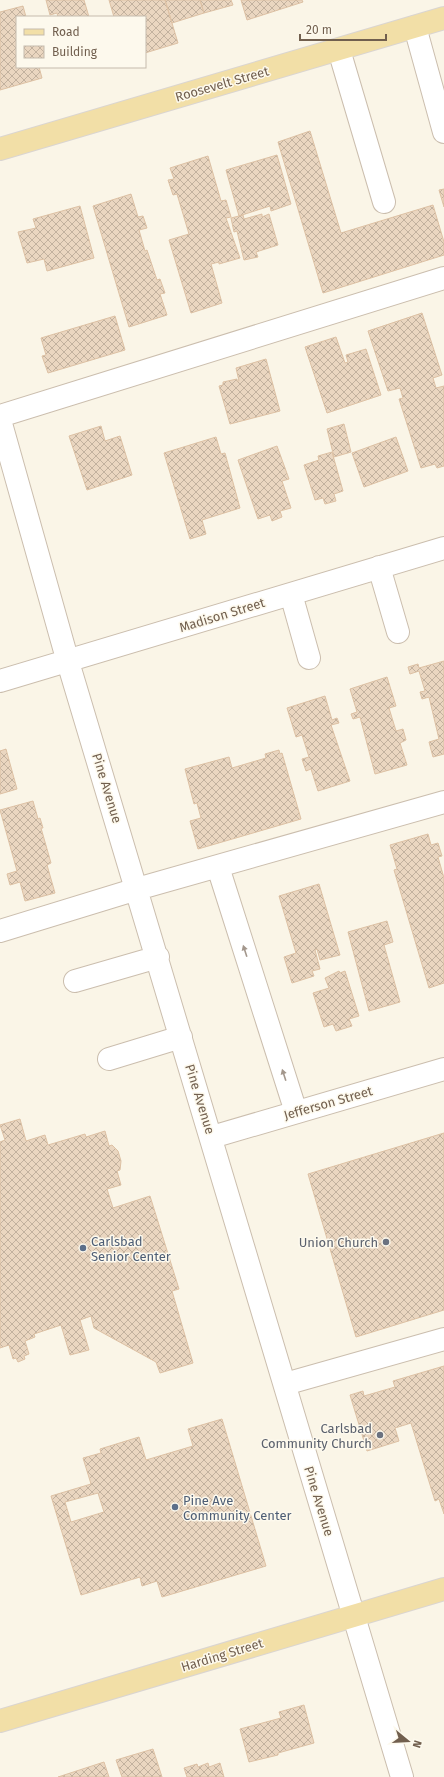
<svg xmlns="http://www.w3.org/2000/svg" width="444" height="1777" viewBox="0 0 444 1777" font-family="'Fira Sans',sans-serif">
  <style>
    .building { fill: url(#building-cross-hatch); stroke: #ddc1a4; fill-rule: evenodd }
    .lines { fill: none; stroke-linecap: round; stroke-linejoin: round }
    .minor-casing { stroke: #cbbeae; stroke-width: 24 }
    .major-casing { stroke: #dad5d1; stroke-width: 24 }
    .minor { stroke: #fff; stroke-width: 22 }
    .major { stroke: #f2dfa7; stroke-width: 22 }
    .oneway { fill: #a3978c }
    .worship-dot { fill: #6b7280; stroke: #fdf9ed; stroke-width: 1.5 }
    .service-dot { fill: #5c6f8a; stroke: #fdf9ed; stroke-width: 1.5 }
    .labels { text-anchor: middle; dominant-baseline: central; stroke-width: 3; stroke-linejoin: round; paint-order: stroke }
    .street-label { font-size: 13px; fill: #715f4e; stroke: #fdf9ed }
    .service-label { font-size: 13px; fill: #4e5e75; stroke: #fdf9ed; text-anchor: start }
    .worship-label { font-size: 13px; fill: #5b616d; stroke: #fdf9ed; text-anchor: end }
  </style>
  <defs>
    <pattern id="building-cross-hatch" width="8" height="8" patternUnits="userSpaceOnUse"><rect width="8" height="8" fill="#ead6c0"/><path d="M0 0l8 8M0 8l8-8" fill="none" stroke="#c2b19e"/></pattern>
  </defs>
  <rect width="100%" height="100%" fill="#faf5e7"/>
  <path class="building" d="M46 0H84L89 17H58L57 13 50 15Z
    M109 0H165L178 43 145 53V17H114Z
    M165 0H200L204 13 172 23Z
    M200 0H231L233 5 204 13Z
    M241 0H302L303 2 247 20Z
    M23 6 26 17H17V67H39L42 78 0 90V12Z
    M310 131 341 233 433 205 444 242V255L323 293 278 142Z
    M277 155 291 204 271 211 270 206 239 216 226 170Z
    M208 156 221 201 226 200 231 217 226 218 240 258 219 264V262L211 264 222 303 191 313 169 240 189 234 177 194 173 195 168 180 174 179 170 168Z
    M444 189V207L439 190Z
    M131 194 138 217 143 216 147 228 139 230 145 251 147 250 157 280 160 279 165 293 160 294 167 315 129 327 93 206Z
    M80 206 94 258 47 271 44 259 27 263 18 232 36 228 33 219Z
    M262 214V217L269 214 278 245 256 252 258 257 244 260 237 231 234 232 231 218 243 215 244 219Z
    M422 313 442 375 433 378 436 388 444 386V466L437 468 435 464 421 468 399 399 403 398 400 388 388 391 368 331Z
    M115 316 125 350 48 373 42 356 46 355 41 338Z
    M336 337 345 363 348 362 346 355 366 349 381 395 327 413 305 347Z
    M266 359 280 411 230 424 219 386 223 385V382L237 379V381H239L236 368Z
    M344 424 351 452 334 457 327 429Z
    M101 426 105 441 120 436 132 475 87 490 69 436Z
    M216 437 221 454 225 453 240 508 202 520 206 534 190 539 164 453Z
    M396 437 408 471 364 487 352 453Z
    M277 446 289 479 282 481 291 508 280 511 282 517 272 521 270 515 258 519 238 460Z
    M332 452 343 491 334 494 336 501 325 504 323 498 315 500 304 465 319 460 318 456Z
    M444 661V754L433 757 429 742 439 739 429 697 422 699 420 692 425 691 419 671 410 674 408 667 418 664 419 668Z
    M387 677 396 706 389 708 396 731 403 729 406 740 400 743 407 765 375 774 360 717 353 719 351 714 357 712 350 689Z
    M325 696 332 720 337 718 339 723 331 725 350 781 318 791 311 769 306 771 302 759 309 757 302 735 296 737 287 708Z
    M6 749 17 789 0 794V751Z
    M279 750 280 754 282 753 301 819 198 849 190 821 201 818 197 803 194 804 185 769 229 757 232 768 266 758 265 754Z
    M33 801 38 819 40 818 43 828H41L51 863 47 865 55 893 25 901 20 882 10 885 7 874 17 871 0 810Z
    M428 834 431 845 438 843 442 856 438 857 444 878V983L429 988 394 870 397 869 390 845Z
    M319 884 340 955 320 960 317 949 315 950 320 969 312 971 314 976 292 983 284 957 296 953 279 896Z
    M387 921 393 942 384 945 400 1002 369 1011 348 932Z
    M339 971 340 973 345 971 359 1016 349 1019 352 1026 336 1031 333 1024 324 1027 313 993 329 988 325 978Z
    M20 1119 26 1141 45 1135 48 1145 85 1134 86 1137 105 1131 109 1146 112 1145 118 1151 121 1161 120 1170 117 1171 121 1185 107 1189 113 1208 150 1196 179 1289 172 1291 193 1363 160 1373 156 1362 94 1328 91 1316 80 1320 89 1350 70 1355 61 1325 34 1334 35 1337 25 1341 29 1354 24 1356 25 1359 18 1362 16 1358 13 1359 9 1345 0 1348V1142L5 1140 0 1125Z
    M444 1133V1310L356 1337 308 1174Z
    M444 1366V1514L439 1499 435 1501 411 1423 395 1428 399 1441 367 1451 350 1395 363 1391 364 1396 395 1387 393 1381Z
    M222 1419 266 1566 162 1597 157 1581 142 1586 140 1577 81 1595 51 1496 91 1484 83 1458 101 1453 100 1449 139 1437 146 1460 193 1446 188 1429ZM98 1493 104 1512 71 1522 65 1502Z
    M304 1705 314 1743 278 1753V1755L249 1762 240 1729 281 1718 279 1712Z
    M153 1749 162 1777H122L116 1760Z
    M104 1762 109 1777H58Z
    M208 1763 209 1767 220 1763 224 1777H187L184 1768 197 1764 198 1767Z"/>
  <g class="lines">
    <g class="minor-casing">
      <path id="minor" d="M415 27 444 132
        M339 50 384 202
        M0 416 444 278
        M0 420 68 662 402 1777
        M379 567 398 632
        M291 594 309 658
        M0 681 444 548
        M218 867 296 1112
        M0 931 137 889 444 802
        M75 981 158 957
        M109 1059 181 1037
        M212 1137 444 1069
        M285 1384 444 1339"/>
    </g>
    <g class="major-casing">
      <path id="major" d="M0 149 444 18
        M0 1721 444 1589"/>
    </g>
    <use href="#minor" class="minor"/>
    <use href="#major" class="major"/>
  </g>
  <defs><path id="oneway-solid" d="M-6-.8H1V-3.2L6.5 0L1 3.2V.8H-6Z"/></defs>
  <g class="oneway">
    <use href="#oneway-solid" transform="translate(245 951) rotate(-108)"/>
    <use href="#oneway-solid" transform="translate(284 1075) rotate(-108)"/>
  </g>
  <g class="worship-dot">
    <circle cx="386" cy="1242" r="4"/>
    <circle cx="380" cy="1435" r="4"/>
  </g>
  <g class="service-dot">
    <circle cx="83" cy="1248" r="4"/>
    <circle cx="175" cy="1507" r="4"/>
  </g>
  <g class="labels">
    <g class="street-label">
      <text transform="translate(222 84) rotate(-16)">Roosevelt Street</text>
      <text transform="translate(222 615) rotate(-17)">Madison Street</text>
      <text transform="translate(107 788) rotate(73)">Pine Avenue</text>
      <text transform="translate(200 1099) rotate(73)">Pine Avenue</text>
      <text transform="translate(328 1103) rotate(-16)">Jefferson Street</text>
      <text transform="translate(319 1501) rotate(73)">Pine Avenue</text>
      <text transform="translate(222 1655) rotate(-17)">Harding Street</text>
    </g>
    <g class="service-label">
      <text x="91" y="1241">Carlsbad<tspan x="91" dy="15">Senior Center</tspan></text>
      <text x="183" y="1500">Pine Ave<tspan x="183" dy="15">Community Center</tspan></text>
    </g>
    <g class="worship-label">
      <text x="378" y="1242">Union Church</text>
      <text x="372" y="1428">Carlsbad<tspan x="372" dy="15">Community Church</tspan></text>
    </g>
  </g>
  <rect x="16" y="16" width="130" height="52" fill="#fdf9ed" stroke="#c5bbad"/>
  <rect x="24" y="29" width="20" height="6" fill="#f2dfa7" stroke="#c5bbad"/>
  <text x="52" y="36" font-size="12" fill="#715f4e">Road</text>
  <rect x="24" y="46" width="20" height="12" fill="url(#building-cross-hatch)" stroke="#c5bbad"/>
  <text x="52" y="56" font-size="12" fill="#715f4e">Building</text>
  <g transform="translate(408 1741) rotate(108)" stroke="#fdf9ed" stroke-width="3" paint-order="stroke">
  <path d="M0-3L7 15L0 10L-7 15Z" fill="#715f4e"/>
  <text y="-6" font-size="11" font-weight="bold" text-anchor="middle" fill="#715f4e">N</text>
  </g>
  <path d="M300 34v6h86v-6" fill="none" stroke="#715f4e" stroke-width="2"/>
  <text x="306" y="34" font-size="12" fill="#715f4e" stroke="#fdf9ed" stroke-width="3" paint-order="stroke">20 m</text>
</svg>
